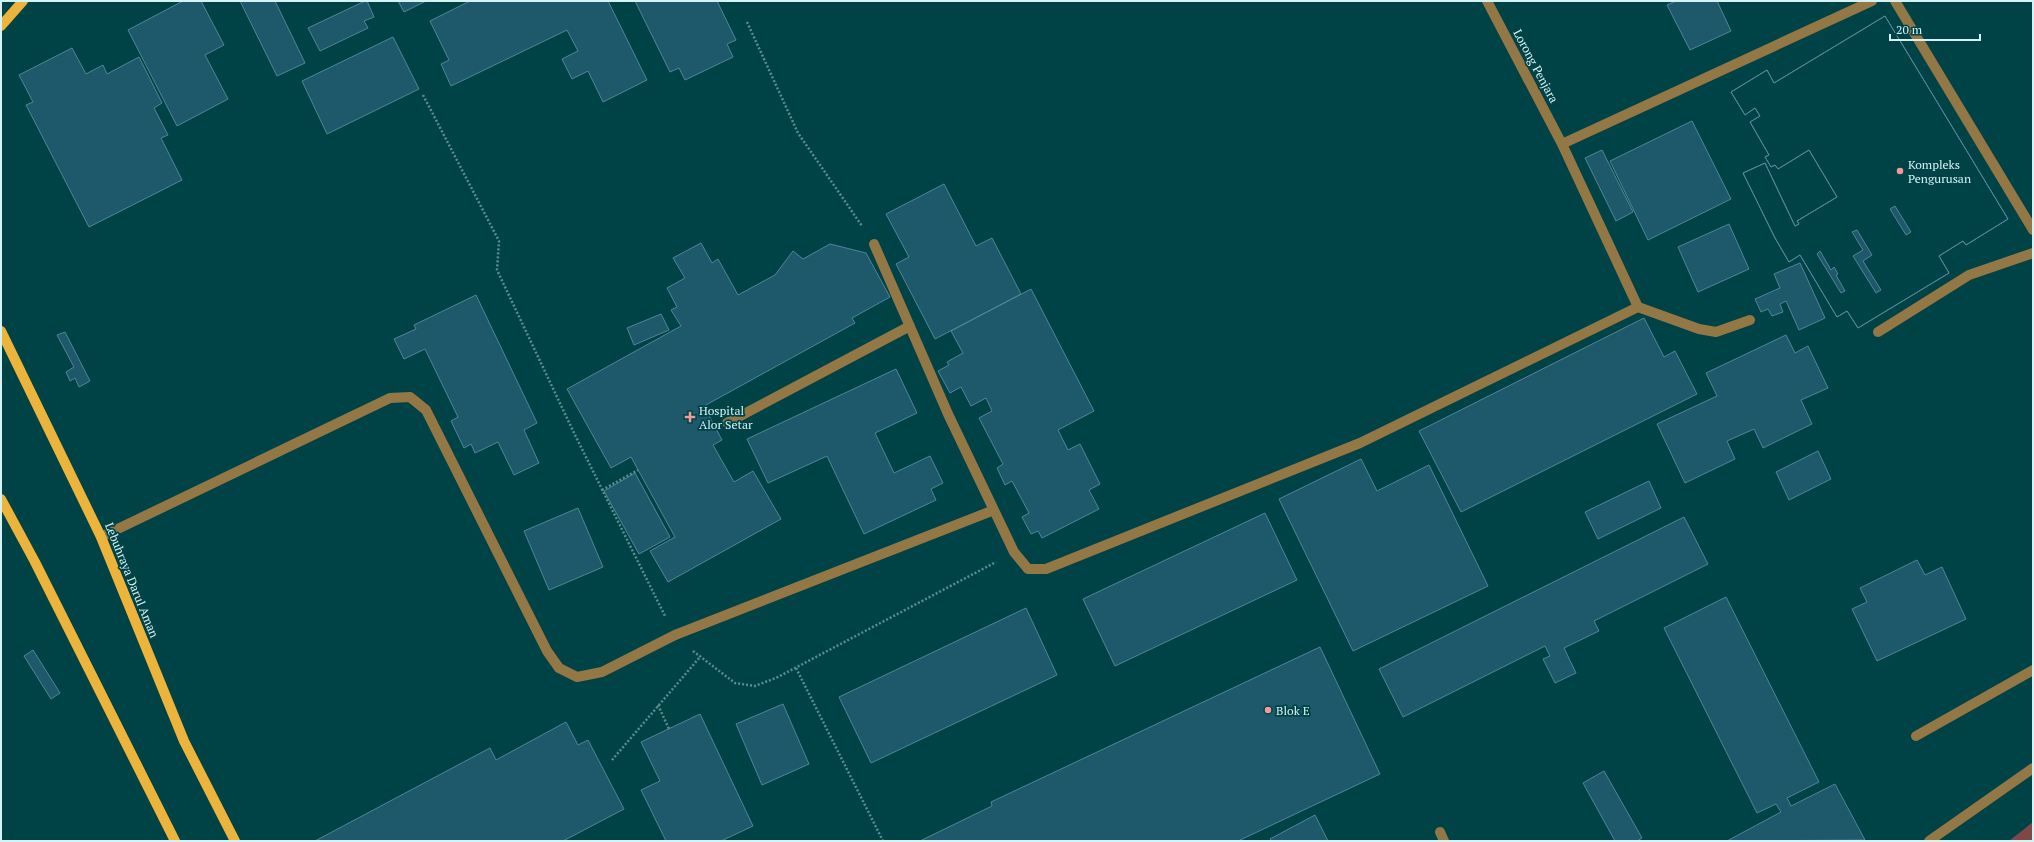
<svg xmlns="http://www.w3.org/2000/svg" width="2034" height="842" viewBox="0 0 2034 842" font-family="'PT Serif',serif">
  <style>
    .green { fill: #7f4846 }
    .building { fill: #1d596b; stroke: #538496; fill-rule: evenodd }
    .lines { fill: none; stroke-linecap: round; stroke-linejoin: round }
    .path { stroke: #5a8d90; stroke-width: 2.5; stroke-dasharray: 2 2; stroke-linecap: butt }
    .minor { stroke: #937845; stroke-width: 10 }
    .major { stroke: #ecb43b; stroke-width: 10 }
    .poi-dot { fill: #f59b97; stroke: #004347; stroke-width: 1.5 }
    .labels { text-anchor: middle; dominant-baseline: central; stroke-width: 3.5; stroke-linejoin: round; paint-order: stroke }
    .street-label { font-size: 12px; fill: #d5f2f4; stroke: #004347 }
    .poi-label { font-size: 12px; fill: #d5f2f4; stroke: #004347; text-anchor: start }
  </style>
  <rect width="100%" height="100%" fill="#004347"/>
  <path class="green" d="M2033 822V841H2009Z"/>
  <path class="building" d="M183 1H201L224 45 205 55 228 99 177 126 128 30Z
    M240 1H275L305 63 277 76Z
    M365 1H367L374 17 364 21 368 28 320 51 308 28Z
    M398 1H426L404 12Z
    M470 1H608L647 80 603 102 588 71 572 79 562 59 578 51 567 30 451 86 441 64 449 60 430 21Z
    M635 1H717L736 40 727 44 733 57 685 80 679 68 670 72Z
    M1676 1H1717L1731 31 1690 50 1667 5Z
    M1885 16 2008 219 1966 245 1963 241 1939 256 1949 273 1858 328 1847 311 1837 317 1800 255 1789 262 1775 238 1743 173 1765 163 1795 226 1799 224 1797 221 1837 197 1809 150 1778 169 1775 165 1771 167 1765 157 1769 155 1750 122 1760 116 1755 108 1745 115 1731 92 1767 70 1774 83ZM1895 206 1911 232 1906 235 1890 209ZM1857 230 1872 255 1863 261 1881 290 1876 293 1853 256 1863 250 1852 232ZM1820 251 1831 270 1834 267 1838 274 1836 275 1845 291 1841 293 1817 254Z
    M1885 16 2008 219 1966 245 1963 241 1939 256 1949 273 1858 328 1847 311 1837 317 1800 255 1789 262 1775 238 1743 173 1765 163 1795 226 1799 224 1797 221 1837 197 1809 150 1778 169 1775 165 1771 167 1765 157 1769 155 1750 122 1760 116 1755 108 1745 115 1731 92 1767 70 1774 83Z
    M393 37 419 89 327 134 302 81Z
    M72 48 86 74 103 65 107 74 139 57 162 103 154 108 168 135 161 138 182 180 89 227 26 105 33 102 19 75Z
    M1692 121 1731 199 1648 240 1610 161Z
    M1602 150 1633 212 1616 221 1585 158Z
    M944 184 976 246 992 238 1021 294 935 339 896 264 909 257 886 214Z
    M1729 224 1749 269 1698 292 1678 247Z
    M701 243 712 263 718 259 738 295 775 275 793 251 803 259 830 244 866 253 890 297 852 318 855 323 704 406 722 440 713 445 734 482 753 471 781 519 668 582 650 551 675 537 631 457 611 468 567 389 681 326 671 310 677 307 667 288 685 278 673 258Z
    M1800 263 1825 318 1799 330 1786 301 1780 304 1783 312 1772 316 1768 309 1761 312 1755 299 1780 288 1774 274Z
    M1031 289 1094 411 1058 430 1068 450 1080 444 1100 484 1089 490 1099 509 1042 538 1038 531 1031 534 1022 517 1029 513 1012 481 1005 485 997 468 1003 464 979 418 992 411 986 398 971 406 961 387 950 393 938 371 949 365 947 362 963 353 951 331Z
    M476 295 537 423 524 430 539 463 514 475 498 442 475 453 471 444 464 448 451 421 458 417 425 349 404 359 394 339 416 329 414 325Z
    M661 314 669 330 634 345 627 328Z
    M1644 318 1664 357 1675 351 1697 394 1461 512 1419 431Z
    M65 332 90 381 79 387 75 378 70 381 66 372 74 367 57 335Z
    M1786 335 1795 353 1808 346 1828 388 1801 400 1812 424 1763 448 1754 429 1727 441 1735 459 1685 483 1657 424 1717 396 1706 373Z
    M896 369 917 413 875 433 894 473 930 456 943 483 931 489 936 500 864 534 827 456 768 483 747 439Z
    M1818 451 1831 479 1789 500 1776 472Z
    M1361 459 1377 491 1429 465 1488 586 1353 651 1279 499Z
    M635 473 670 537 639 554 604 491Z
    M1649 481 1661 508 1598 539 1585 512Z
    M578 508 603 567 549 590 524 531Z
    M1265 513 1297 580 1115 666 1083 599Z
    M1684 517 1708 564 1594 621 1599 631 1564 648 1576 673 1555 683 1543 659 1550 656 1545 646 1403 717 1379 669Z
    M1917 560 1925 575 1942 567 1966 619 1877 661 1852 609 1867 602 1860 588Z
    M1726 597 1819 782 1787 798 1791 806 1835 784 1865 840 1727 841 1781 812 1776 804 1757 813 1664 628Z
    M1026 608 1057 675 871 763 839 697Z
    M1320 647 1380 774 1238 841H920L992 806 991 802Z
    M33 650 60 693 51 699 24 656Z
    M783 704 809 764 762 785 736 724Z
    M700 714 753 826 721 841H666L641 790 660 781 641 742Z
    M566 722 578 745 588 740 624 809 563 841H315L490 748 496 760Z
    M1604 771 1642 838 1637 841H1615L1583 783Z
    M1315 815 1328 841H1272L1270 839Z"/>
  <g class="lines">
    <path class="path" d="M747 22 798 133 862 226
      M423 95 499 241 497 270 575 435 665 616
      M602 490 638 470
      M693 651 735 683 755 686 778 677 996 562
      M796 668 883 841
      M658 705 669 729
      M612 760 700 657
      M723 840V841"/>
    <path class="minor" d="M1487 1 1562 144 1638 307 1699 329 1716 332 1750 320
      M1895 1 2033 230
      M1562 144 1872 1
      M874 244 948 414 1014 552 1028 569H1046L1360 443 1638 307
      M1878 332 1969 275 2033 253
      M727 423 910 326
      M101 537 390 398 410 397 426 410 547 651 559 668 577 677 602 672 675 635 994 510
      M1916 736 2033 670
      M1440 832 1444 841
      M1929 841 2033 768"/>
    <path class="major" d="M1 26 23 1
      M1 331 101 537 184 741 235 841
      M1 499 35 562 175 841"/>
  </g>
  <g class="poi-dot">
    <circle cx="1900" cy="171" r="4"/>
    <path d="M688 411h4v4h4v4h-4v4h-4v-4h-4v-4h4z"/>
    <circle cx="1268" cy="710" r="4"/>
  </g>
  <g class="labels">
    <g class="street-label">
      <text transform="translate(1536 66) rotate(62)">Lorong Penjara</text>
      <text transform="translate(132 580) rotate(68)">Lebuhraya Darul Aman</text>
    </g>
    <g class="poi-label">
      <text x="1908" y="164">Kompleks<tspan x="1908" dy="14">Pengurusan</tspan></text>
      <text x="699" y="410">Hospital<tspan x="699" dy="14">Alor Setar</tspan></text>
      <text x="1276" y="710">Blok E</text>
    </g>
  </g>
  <rect width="2034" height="842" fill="none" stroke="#d5f2f4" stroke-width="4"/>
  <path d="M1890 34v6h90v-6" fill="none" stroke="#d5f2f4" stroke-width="2"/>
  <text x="1896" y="34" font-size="12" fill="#d5f2f4" stroke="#004347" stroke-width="3" paint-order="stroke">20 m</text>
</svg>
